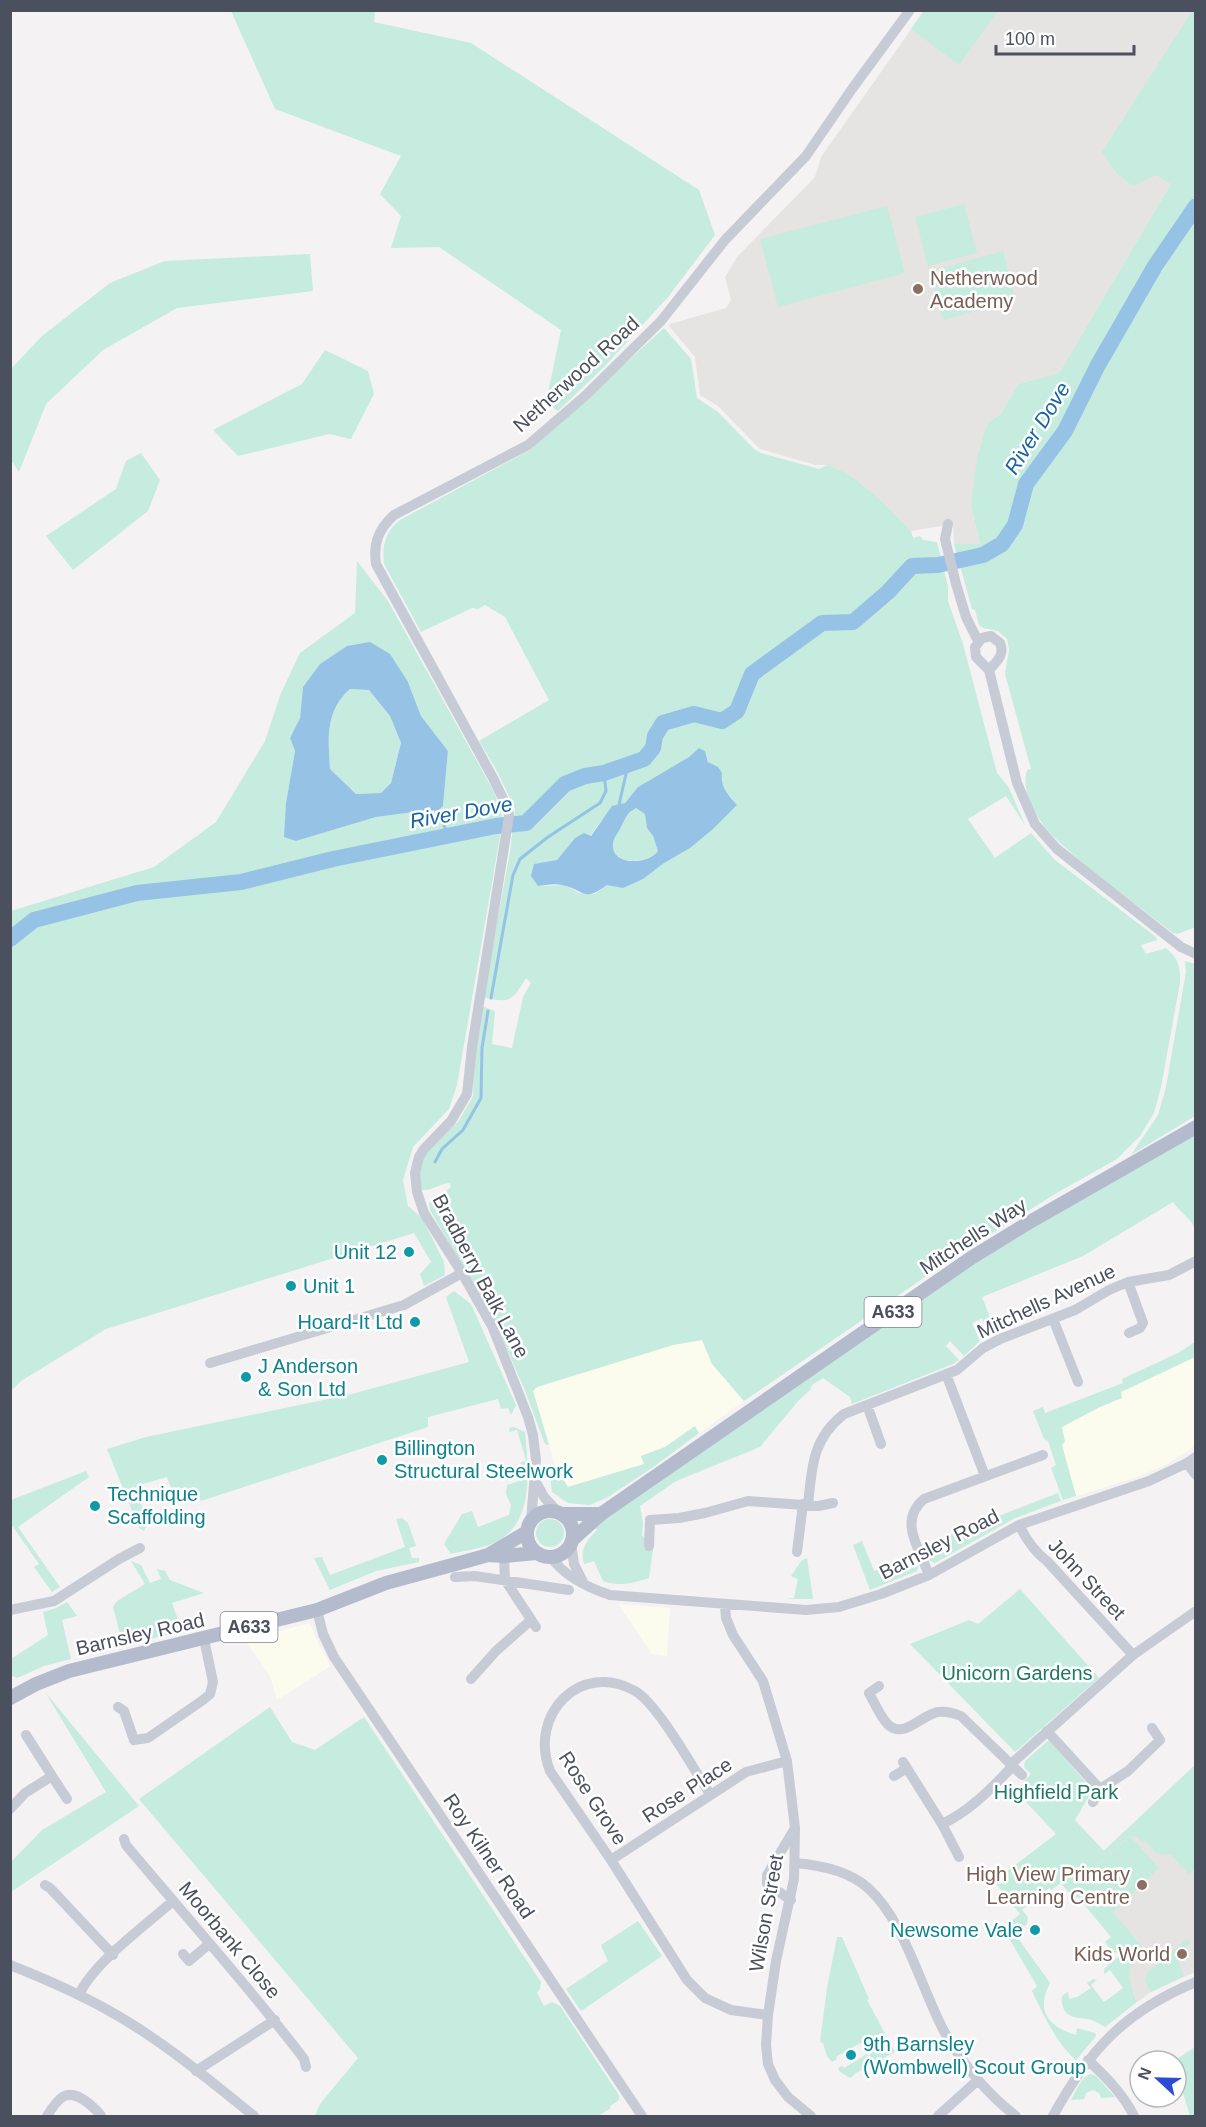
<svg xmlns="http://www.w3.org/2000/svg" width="1206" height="2127" viewBox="0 0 1206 2127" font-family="Helvetica,sans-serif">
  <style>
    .commercial { fill: #fbfbee }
    .education { fill: #e5e4e3 }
    .green { fill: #c5ecde; fill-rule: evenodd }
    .water { fill: #96c2e5; fill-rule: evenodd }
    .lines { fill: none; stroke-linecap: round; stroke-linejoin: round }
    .stream { stroke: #96c2e5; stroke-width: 3 }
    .river { stroke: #96c2e5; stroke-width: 16 }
    .minor { stroke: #c7cbd5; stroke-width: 10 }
    .major { stroke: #b4bbcd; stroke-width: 14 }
    .education-dot { fill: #8d6e63; stroke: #fff; stroke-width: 2 }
    .culture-dot { fill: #0f9aa8; stroke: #fff; stroke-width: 2 }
    .labels { text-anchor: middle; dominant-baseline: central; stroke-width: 5; stroke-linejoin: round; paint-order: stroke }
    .shield { fill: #fff; stroke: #81848e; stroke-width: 1.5 }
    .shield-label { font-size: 18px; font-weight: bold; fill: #4b505e }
    .education-label { font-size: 20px; fill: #785e54; stroke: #fff; text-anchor: end }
    .street-label { font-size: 20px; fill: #4b505e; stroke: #fff }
    .culture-label { font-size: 20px; fill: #0d838f; stroke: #fff; text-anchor: start }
    .park-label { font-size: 20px; fill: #207a63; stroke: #fff }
    .water-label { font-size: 21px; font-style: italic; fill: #1964a2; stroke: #fff }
  </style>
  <rect width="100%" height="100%" fill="#f4f2f2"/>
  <path class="commercial" d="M702 1340 712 1364 744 1401 699 1433 695 1426 665 1447 641 1456 644 1464 568 1487 555 1466 533 1391 537 1387 673 1345Z
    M1195 1357V1446L1166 1465 1137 1477 1071 1498 1047 1427Z
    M618 1604 670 1608 667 1656 652 1654Z
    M310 1623 319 1645 331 1666 277 1700 270 1676 245 1640Z"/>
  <path class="education" d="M924 11H1195L1177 174 1059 373 1018 384 1001 414 988 422 971 506 980 544H954L953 524 911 531 863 485 827 465H815L760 449 718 406 700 395 695 357 669 326 670 324 726 308 731 300 725 277 737 257 815 177 821 157Z
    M1195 1765V1972L1151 1992 1137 2002 1130 1984 1129 1974 1131 1963 1143 1947 1079 1874Z"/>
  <path class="green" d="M924 10H998V11L959 65 911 29Z
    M231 11H375L374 22 471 43 699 190 715 235 668 297 605 366 558 411 546 403 561 330 439 247 391 248 401 216 380 194 401 156 275 109Z
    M1192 11H1196V927L1177 934 1173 933C1135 903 1088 871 1053 836 1038 821 1020 792 1027 770L1031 769 1005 674 1009 650 1007 639 998 631 983 628 979 625 975 610 972 609 954 544H980L971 506 977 458 988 422 1001 414 1018 384 1059 373 1171 184 1156 175 1133 186 1117 174 1102 152Z
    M964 204 977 253 928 266 915 217Z
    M887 206 905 273 778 307 760 239Z
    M1003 251 1016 300 943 320 930 271Z
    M310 254 313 291 177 308 103 350 46 404 19 472 11 460V369L42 336 110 283 165 261Z
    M664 328 691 359 697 398 718 412 754 449 761 453 819 469 827 465C861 476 886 507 911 531L913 538 920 536 923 540 937 542 948 587V601L963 644 997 773 1009 788 1025 825 1006 796 968 819 995 858 1031 833 1055 860 1156 937 1157 940 1141 945 1146 954 1166 948C1178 959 1181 966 1180 983L1161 1087 1154 1113 1140 1136 1117 1159 1060 1191 963 1251 744 1401 712 1364 702 1340 673 1345 537 1387 533 1391 549 1445 545 1444 524 1388 496 1325 430 1210 429 1203 451 1187 450 1183C438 1184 432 1191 422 1190L418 1178 424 1156 437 1140 458 1122 473 1096 474 1053 481 1006 495 1011 492 1044 512 1048 523 997 531 983 526 978C512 1001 510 1004 483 997L510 852 515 809 497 771 479 741 549 700 505 617 485 605 478 609 472 608 421 632 384 564C382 545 385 532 400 520L530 450ZM699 748 705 751C710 771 724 789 737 805L643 879 607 885 595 894 579 893 565 885 538 886 534 865 557 860 575 838 590 836 601 821 625 803 638 787 689 757Z
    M325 350 368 371 374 394 351 439 329 434 238 456 213 430 302 384Z
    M141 453 160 480 148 511 73 570 46 536 116 489 126 461Z
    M357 561 388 601 494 792 503 819 457 1085 449 1109 413 1147 403 1180 408 1206 422 1218 444 1262 445 1275 424 1286 420 1274 431 1262 414 1233 106 1329 21 1381 11 1391V911L154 867 216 822 265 741 281 693 300 653 355 613ZM347 646 408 682 421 716 448 751 443 806 438 811 429 810 376 817 296 841 286 803 295 751 290 738 300 718 303 687 320 664Z
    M350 689 369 690 390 716 401 743 391 783 381 793 356 794 330 769C328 736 325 714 350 689Z
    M635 808 646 813 647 828 653 836 658 851C648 864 611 866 613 844 613 838 619 832 621 827 626 818 626 813 635 808Z
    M1185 961 1195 964V1116L1131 1155 1158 1115 1166 1087 1180 1006 1186 972Z
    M1195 1132V1231C1193 1219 1181 1214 1173 1202L1083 1256 982 1297 996 1333 986 1338 984 1334 988 1331 982 1318 972 1323 980 1341 964 1356 950 1341 946 1346 959 1360 953 1364 852 1404 850 1397 823 1378 812 1385 810 1390 799 1400 760 1447 676 1481 640 1506 643 1523 642 1535 645 1538 644 1548 653 1549 649 1578C633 1583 620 1587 603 1581L594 1561 584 1564C580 1549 586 1541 597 1530L594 1527 976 1260Z
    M454 1291 471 1304 516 1405 511 1415 508 1408 501 1409 498 1399 428 1417V1427L201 1501 195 1487 173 1493 167 1477 136 1486 147 1523 144 1531 139 1528 107 1449 146 1437 352 1394 469 1362 446 1297Z
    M1195 1342V1357L1121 1392 1122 1398 1100 1407 1062 1427 1065 1442 1062 1445 1076 1496 1063 1500 1051 1468 1056 1465 1048 1441 1044 1439 1033 1411 1043 1407 1045 1413 1123 1383 1122 1379 1178 1353Z
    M695 1426 699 1433 652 1468 608 1497 590 1505 568 1503 552 1492 550 1475 555 1466 568 1487 644 1464 641 1456 665 1447Z
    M514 1427 525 1432C528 1466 535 1518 500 1540 487 1548 466 1550 451 1554L444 1544 462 1514 472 1511 478 1527 509 1515 511 1505 506 1494 507 1485 525 1479 520 1463 526 1460 517 1430 510 1432 509 1428Z
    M86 1471 89 1477 18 1527 60 1587 52 1592 34 1567 39 1564 11 1524V1500Z
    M1058 1493 1061 1501 1015 1518 935 1563 930 1561 924 1545Z
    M402 1518 408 1523 416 1546 409 1548 412 1558H419V1562L376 1571 330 1590 314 1558 322 1557 330 1575 405 1547 396 1519Z
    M536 1533a14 14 0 1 1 28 0a14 14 0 1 1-28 0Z
    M862 1541 874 1571 914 1556 918 1568 917 1571 870 1590 853 1545Z
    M807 1558 813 1599H786L794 1598 798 1579 791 1576 802 1560Z
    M131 1561 141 1565 150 1583 161 1579 157 1569 165 1571 170 1580 204 1593 172 1603 182 1631 123 1646 113 1607 117 1601 145 1584Z
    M1020 1589 1099 1678 1015 1752 910 1644 969 1620 978 1624Z
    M67 1602 77 1616 62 1620 71 1659 44 1666 17 1678 11 1675V1659L48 1635 43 1612 56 1608Z
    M45 1692 139 1806 11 1892V1862L42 1830 106 1792Z
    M270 1707 292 1742 315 1750 364 1717 541 1982 540 1989 537 1993 544 2006 552 2002 560 2006 615 2089 619 2095V2100L610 2106 611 2108 598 2116H315L320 2104 358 2058 139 1799Z
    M1049 1740 1090 1787V1794L1075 1820 1104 1851 1195 1765V1869L1189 1874 1171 1855 1157 1854 1146 1841 1143 1843 1136 1836 1133 1838 1130 1835 1087 1874 1117 1907 1113 1912 1143 1947C1125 1967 1127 1978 1137 2002L1105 2027C1100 2024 1094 2020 1088 2019 1076 2017 1065 2019 1062 2003 1061 1997 1062 1995 1068 1992L1069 1999 1077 1997 1091 1988 1087 1983 1093 1979 1097 1980 1091 1985 1104 2002 1123 1988 1110 1970 1104 1974V1969L1119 1956 1116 1952 1113 1953 1105 1942 1111 1937 1078 1897 1074 1899 1061 1883 1051 1890 1049 1888 1022 1910 1028 1917 1027 1924 1015 1934 1050 1983C1035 2011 1049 2027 1076 2035L1077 2028 1095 2033 1096 2036 1076 2060C1056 2043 1043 2014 1032 1991L1037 1986 1003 1928 1020 1914 994 1881 1056 1834 1025 1801 1023 1782 1031 1774 1024 1767 1025 1761Z
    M1130 1836 1159 1868 1118 1907 1088 1874Z
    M638 1921 662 1956 581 2011 566 1989 608 1961 601 1945Z
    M837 1937H842L869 1999 867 2000 895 2052 856 2073 850 2078 840 2072 838 2068 842 2066 844 2068 867 2054 868 2056 871 2054 869 2049 867 2050 863 2044 860 2043 836 2057 837 2059 832 2062 827 2056 823 2043 820 2042 827 1988Z
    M1187 1939 1190 1943 1176 1956 1184 1976 1151 1992 1145 1981 1147 1973Z
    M1195 2047V2116H1190L1176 2070V2061H1174Z
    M1091 2074 1096 2076 1115 2097 1101 2098 1099 2093 1093 2090 1086 2093 1084 2099 1071 2100C1076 2091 1081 2077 1091 2074Z"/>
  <path class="water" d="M370 642 390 654 408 682 421 716 448 751 443 806 438 811 429 810 376 817 296 841 284 837 286 803 295 751 290 738 300 718 303 687 320 664 347 646ZM350 689 369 690 390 716 401 743 391 783 381 793 356 794 330 769C328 738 325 712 350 689Z
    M699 748 705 751 708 762 718 767 722 773C720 787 728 794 737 805L713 829 690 848 664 863 643 879 623 888 607 885C583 903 585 890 562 885 554 883 546 885 538 886L531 876 534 864 557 860 575 838 584 833 591 836 612 806 625 803 638 787 689 757ZM636 808 645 814 647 828 653 836 658 851C648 865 611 866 613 844 613 838 619 832 621 827 626 818 626 813 636 808Z"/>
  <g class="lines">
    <path class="stream" d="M619 805 628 765
      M438 811 439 814
      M443 823 448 835
      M491 998 513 875 520 859 548 837 600 803 606 791 604 773
      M435 1162 442 1149 463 1130 481 1098 482 1048 488 1011"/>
    <path class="river" d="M10 939 34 920 137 893 241 882 333 859 496 826 526 823 565 784 585 776 604 773 644 759 653 748 655 736 663 723 694 714 722 721 737 711 752 674 822 623 853 622 888 592 912 566 938 565 983 555 1002 544 1015 525 1026 484 1065 431 1098 365 1155 266 1196 206"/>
    <path class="minor" d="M948 524 945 539 956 584 966 617 978 641
      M991 636 1000 643C1005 655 997 661 989 670L976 657 975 647 982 638Z
      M989 670 1017 783 1035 824 1057 849 1181 947 1196 954
      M1128 1282 1143 1323 1140 1328 1129 1333
      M1053 1319 1078 1382
      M210 1363 404 1305 462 1273
      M946 1374 985 1476
      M867 1405 881 1444
      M1187 1463 1196 1475
      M536 1482 544 1497 558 1512
      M808 1505C812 1467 812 1439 844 1414L957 1370 983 1348 1000 1339 1075 1310 1109 1290 1128 1282 1169 1275 1196 1261
      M531 1521 536 1460 533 1435 528 1417 492 1326 462 1273 424 1213 417 1192 415 1173 419 1157 424 1149 451 1121 467 1094 472 1047 509 816 508 809 493 778 376 564C373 542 379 529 394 515L528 445 585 396 661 321 725 240 806 156 852 89 910 10
      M1019 1525C1026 1539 1034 1552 1047 1561L1133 1655
      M571 1543 574 1564 583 1582
      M649 1546 650 1520 679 1518 705 1513 748 1501 818 1506 833 1503
      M797 1552 803 1504
      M504 1556 505 1580 536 1627
      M551 1557C564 1576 589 1588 610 1595L806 1610 839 1607 881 1594 929 1575 1019 1525 1149 1481 1187 1463 1196 1457
      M929 1575C919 1548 898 1521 924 1499L1043 1455
      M455 1577 475 1576 569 1590
      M725 1605 726 1618 733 1635 763 1681 787 1761 795 1828 794 1879 776 1961 768 2015 766 2045 768 2064 775 2080 788 2097 811 2116
      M10 1610 54 1601 119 1559 140 1548
      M317 1610 323 1634 334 1657 642 2116
      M471 1679 496 1651 531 1620
      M879 1686 869 1693C874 1702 879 1713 885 1721 901 1743 920 1715 938 1712 946 1711 954 1713 961 1716L1022 1775
      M118 1707 124 1711 134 1740 148 1738 203 1700 210 1694 213 1682 204 1639
      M1047 1731 1100 1789 1128 1771 1160 1740 1152 1728
      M903 1762 942 1824C968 1812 989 1791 1009 1770L1011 1764 1133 1655 1196 1611
      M52 1776 67 1799
      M894 1776 907 1768
      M710 1794C694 1770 658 1704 635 1691 580 1660 528 1715 550 1771L611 1860 687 1980 705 1998 731 2010 768 2015
      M1093 1802 1100 1789
      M10 1809 25 1793 52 1776 26 1735
      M942 1824 959 1857
      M124 1839 126 1845C185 1916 248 1985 304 2059L306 2067
      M611 1860 746 1772 787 1761
      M795 1863C820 1865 849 1871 868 1888 905 1921 921 1989 945 2033 963 2064 987 2094 1016 2116
      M45 1885 50 1888 113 1955
      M791 1900 767 1884V1875L795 1828
      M183 1954 189 1961 209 1944
      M10 1965C43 1978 75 1992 106 2009 159 2038 207 2078 254 2116
      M79 1995C93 1963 146 1925 173 1901
      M1088 2060C1107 2078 1123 2094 1134 2116
      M196 2071 275 2020
      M47 2116C58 2098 67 2086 88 2103 93 2107 98 2111 101 2116
      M938 2116 978 2080
      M1053 2116C1089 2050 1125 2011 1196 1982"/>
    <path class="major" d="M527 1534a23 23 0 1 1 46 0a23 23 0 1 1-46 0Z
      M562 1514H601
      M572 1540 601 1514 971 1258 1028 1223 1196 1127
      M488 1555 527 1532
      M10 1698 36 1684 69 1671 317 1610 386 1583 474 1559 488 1555 504 1556 536 1553"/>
  </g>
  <g class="education-dot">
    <circle cx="918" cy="289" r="6"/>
    <circle cx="1142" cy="1885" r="6"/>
    <circle cx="1182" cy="1954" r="6"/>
  </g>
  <g class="culture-dot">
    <circle cx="409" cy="1252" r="6"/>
    <circle cx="291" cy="1286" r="6"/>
    <circle cx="415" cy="1322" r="6"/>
    <circle cx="246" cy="1377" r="6"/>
    <circle cx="382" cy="1460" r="6"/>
    <circle cx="95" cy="1506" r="6"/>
    <circle cx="1035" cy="1930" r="6"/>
    <circle cx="851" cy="2055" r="6"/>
  </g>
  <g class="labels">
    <g class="shield">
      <rect x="864.5" y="1297" width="57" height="30" rx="4.5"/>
      <rect x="220.5" y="1612" width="57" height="30" rx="4.5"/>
    </g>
    <g class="shield-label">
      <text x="893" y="1312">A633</text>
      <text x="249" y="1627">A633</text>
    </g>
    <g class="education-label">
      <text x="930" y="278" text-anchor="start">Netherwood<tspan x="930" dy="23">Academy</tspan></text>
      <text x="1130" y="1874">High View Primary<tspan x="1130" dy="23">Learning Centre</tspan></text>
      <text x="1170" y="1954">Kids World</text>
    </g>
    <g class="street-label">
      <text transform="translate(576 374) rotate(-42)">Netherwood Road</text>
      <text transform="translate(973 1236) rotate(-33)">Mitchells Way</text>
      <text transform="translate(481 1276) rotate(62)">Bradberry Balk Lane</text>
      <text transform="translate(1046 1301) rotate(-25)">Mitchells Avenue</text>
      <text transform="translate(939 1544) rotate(-27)">Barnsley Road</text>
      <text transform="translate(1087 1579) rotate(47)">John Street</text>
      <text transform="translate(140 1634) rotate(-13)">Barnsley Road</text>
      <text transform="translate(687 1790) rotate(-33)">Rose Place</text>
      <text transform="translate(593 1798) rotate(57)">Rose Grove</text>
      <text transform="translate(489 1856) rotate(56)">Roy Kilner Road</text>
      <text transform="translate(766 1913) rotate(-80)">Wilson Street</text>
      <text transform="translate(230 1940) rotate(50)">Moorbank Close</text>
    </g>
    <g class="culture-label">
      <text x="397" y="1252" text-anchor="end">Unit 12</text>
      <text x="303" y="1286">Unit 1</text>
      <text x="403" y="1322" text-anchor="end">Hoard-It Ltd</text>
      <text x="258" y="1366">J Anderson<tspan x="258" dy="23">&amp; Son Ltd</tspan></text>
      <text x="394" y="1448">Billington<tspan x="394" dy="23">Structural Steelwork</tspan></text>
      <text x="107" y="1494">Technique<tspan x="107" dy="23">Scaffolding</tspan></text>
      <text x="1023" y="1930" text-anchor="end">Newsome Vale</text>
      <text x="863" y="2044">9th Barnsley<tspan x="863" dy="23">(Wombwell) Scout Group</tspan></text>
    </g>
    <g class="park-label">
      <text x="1017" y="1673">Unicorn Gardens</text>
      <text x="1056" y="1792">Highfield Park</text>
    </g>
    <g class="water-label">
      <text transform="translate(1037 428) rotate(-58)">River Dove</text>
      <text transform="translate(461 812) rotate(-10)">River Dove</text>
    </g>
  </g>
  <rect width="1206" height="2127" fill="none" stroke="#4b505e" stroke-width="24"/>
  <g transform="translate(1158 2079) rotate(292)"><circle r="28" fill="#ffffff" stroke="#b7b9bf" stroke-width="1.5"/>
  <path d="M0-4.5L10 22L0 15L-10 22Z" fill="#2a4bd5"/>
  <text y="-9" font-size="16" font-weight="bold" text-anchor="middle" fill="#4b505e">N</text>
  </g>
  <path d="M996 45v9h138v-9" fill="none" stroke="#4b505e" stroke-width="3"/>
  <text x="1005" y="45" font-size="18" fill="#4b505e" stroke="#ffffff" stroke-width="4.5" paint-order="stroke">100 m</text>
</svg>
